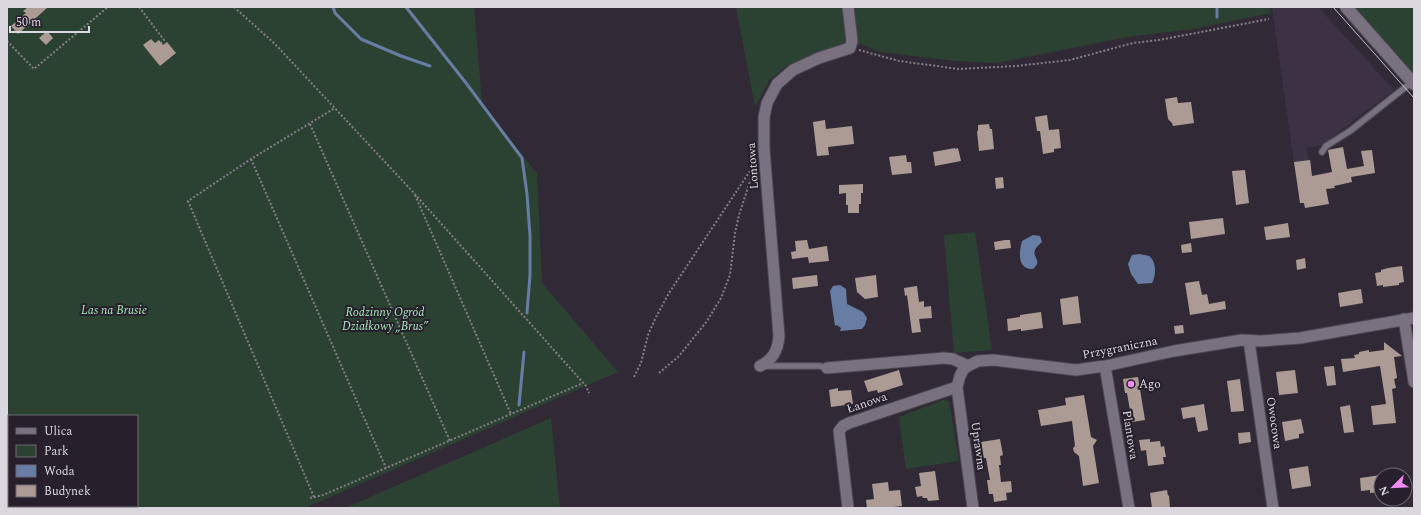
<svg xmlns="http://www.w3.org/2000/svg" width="1421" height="515" viewBox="0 0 1421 515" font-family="Spectral,serif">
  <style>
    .built { fill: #3c3244 }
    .green { fill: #2b4232 }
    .water { fill: #677da4 }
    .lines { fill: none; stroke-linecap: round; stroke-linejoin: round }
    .stream { stroke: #677da4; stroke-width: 3 }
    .building { fill: #ac9b94 }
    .lane-casing { stroke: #4b464f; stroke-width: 8 }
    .street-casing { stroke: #4b464f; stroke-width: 13 }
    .secondary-casing { stroke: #4b464f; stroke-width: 14 }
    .path { stroke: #847e88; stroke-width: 2; stroke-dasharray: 2 2; stroke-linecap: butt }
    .lane { stroke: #79717f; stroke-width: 5.5 }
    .street { stroke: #79717f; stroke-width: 11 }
    .secondary { stroke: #79717f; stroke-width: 12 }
    .tram { stroke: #c1bdc5; stroke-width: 1 }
    .poi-dot { fill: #f08bf5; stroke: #27202c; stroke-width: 1.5 }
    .labels { text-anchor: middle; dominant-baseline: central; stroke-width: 4; stroke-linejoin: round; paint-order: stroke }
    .street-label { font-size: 12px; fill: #dbd7de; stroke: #27202c }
    .park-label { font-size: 12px; font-style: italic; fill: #a3e7b8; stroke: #27202c }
    .poi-label { font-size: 12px; fill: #dbd7de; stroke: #27202c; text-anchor: start }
  </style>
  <rect width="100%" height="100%" fill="#312a36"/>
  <path class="built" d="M1272 7H1318L1394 90 1321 145 1307 148 1308 159 1311 160 1312 168 1295 170Z"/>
  <path class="green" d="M7 7H474L482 102 537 174 542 283 618 372 305 508H68L65 506H137V416H9V444L7 441Z
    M736 7H1270L1271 13 1193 29 1127 37 997 63 955 61 880 52 861 44 831 50 786 66 769 81 755 107Z
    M1355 7H1414V73L1361 15Z
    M975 232 992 350 954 353 944 235Z
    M943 400 949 401 959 461 906 469 899 417Z
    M551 418 560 508H345Z"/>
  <path class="water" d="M1033 235 1040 236 1042 242C1039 245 1036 247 1035 250 1032 258 1043 260 1033 269 1017 270 1019 252 1022 241Z
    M1139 254C1142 255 1147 255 1149 256 1157 262 1156 276 1152 283L1138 284 1131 274 1128 264 1132 255Z
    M840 285 846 289 847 304 863 312 867 318 865 325 862 329 840 331 841 328 837 325 835 326 830 291 833 286Z"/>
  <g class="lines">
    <path class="stream" d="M333 7 335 13 361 39 401 56 430 66
      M406 7 466 83 522 158 527 194 530 236V275L527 313
      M1217 17V7
      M519 405 524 352"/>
  </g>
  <path class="building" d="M28 7H48L18 34 11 26 26 13 23 11Z
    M47 31 53 38 46 45 39 38Z
    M151 39 155 43 159 40 163 45 167 42 176 53 160 66 143 45Z
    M1177 97 1178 103 1191 102 1194 123 1173 126 1172 123 1168 119 1165 99Z
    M1047 115 1049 130 1059 129 1061 148 1054 149V152L1043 154 1040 131H1037L1035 117Z
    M825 120 826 129 852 126 854 144 828 147 829 155 817 156 813 122Z
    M989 124 990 129H992L994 149 979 151 977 131H978V125Z
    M1343 147 1347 169 1364 166 1361 151 1372 150 1375 173 1351 177 1352 182 1334 186 1335 188 1326 189 1329 204 1305 208 1304 203H1300L1294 162 1310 160 1312 176 1332 172 1328 150Z
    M955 148V149L958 148 961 161 935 166 933 152Z
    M906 155 907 162H911L912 173 892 175 889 157Z
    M1245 170 1249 203 1236 205 1232 171Z
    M1003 177 1004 188 996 189 995 178Z
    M863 184V193H861V204H859V213H848V205H846V193L839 194V185Z
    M1223 218 1225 234 1191 239 1189 222Z
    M1288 223 1290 237 1266 240 1264 227Z
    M807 240 809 249 827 246 829 261 809 263 808 257 792 259 791 252 796 251 795 241Z
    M1005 240H1010L1011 248 995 250 994 242Z
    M1191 243 1192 252 1182 253 1181 245Z
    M1305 258 1306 268 1297 270 1296 260Z
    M1402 266 1404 282 1399 283V285L1383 287V285L1377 286 1375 273 1381 272V270L1388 268Z
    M817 275 818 286 793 289 792 278Z
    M876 275 878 297 865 299 857 292 855 278Z
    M1199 281 1202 295 1207 294 1209 304 1225 301 1226 309 1190 315 1185 283Z
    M917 286 919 302 924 301V307L931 306 932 318 919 319 921 332 912 333 907 295 905 296 904 288Z
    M1361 289 1363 303 1340 307 1338 293Z
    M1078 296 1081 323 1063 325 1060 299Z
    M1041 312 1043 328 1021 331V329L1008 331 1007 319 1020 317V315Z
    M1183 325 1184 333 1175 334 1174 326Z
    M1384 342 1402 356 1394 357 1397 378 1394 379 1396 388 1392 389 1396 423 1373 425 1371 406 1386 404 1380 366 1343 372 1341 359 1355 358 1354 355 1359 354V352L1369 350V352L1384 350Z
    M1334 366 1336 385 1327 386 1324 367Z
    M899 370 903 385 878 393 877 390 868 392 864 381Z
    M1295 370 1298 393 1279 395 1276 372Z
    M1138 377 1145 420 1132 422 1127 393H1125L1123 379Z
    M1240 379 1244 411 1231 412 1227 381Z
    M838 388V391L851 390 853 404 831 407 829 390Z
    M1084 395 1091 437 1097 440 1093 446 1099 483 1083 486 1079 456 1074 452 1073 448 1075 446 1072 421 1041 426 1038 410 1066 405 1065 398Z
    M1204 404 1208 430 1198 432 1195 417 1183 419 1181 408Z
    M1350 405 1354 432 1344 433 1340 407Z
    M1301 419 1304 433 1299 434V438L1285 441 1282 422Z
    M1250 432 1251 442 1239 444 1238 433Z
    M1000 439 1003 455 1000 456 1001 465H999L1001 482 1011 481 1012 492 1006 493 1007 500 994 502 993 494H989L987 480H990L986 458H983L981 442Z
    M1150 439V442L1160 441 1161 447 1164 446 1166 457H1163L1164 464 1148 466 1146 450 1141 451 1139 440Z
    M1308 466 1311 486 1292 489 1289 469Z
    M935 471 939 500 928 501 927 498H923L922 496 917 497 915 487 921 486 919 473Z
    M1381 475V492L1370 493V490L1361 491 1360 478Z
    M888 482 889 491 900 490 902 506 886 508H867L866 500 874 499 872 484Z
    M1167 490 1168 496 1169 495 1170 508H1152L1150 493Z"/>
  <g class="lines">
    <g class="lane-casing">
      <path id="lane" d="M1322 152 1326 146 1350 131 1412 82
        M764 366H820L827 368"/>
    </g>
    <g class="street-casing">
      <path id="street" d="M1404 319 1414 382
        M1249 341 1273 508
        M760 366C773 360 778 350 779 336L764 149V117L767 103 777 84 793 70 819 58 850 48 852 41 848 7
        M1105 366 1129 508
        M827 368 944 358 953 359 968 366
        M957 387 973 508
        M848 508 839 431 843 426 849 423 957 387 960 376 963 370 968 366 978 361 994 360 1076 370 1105 366 1174 351 1242 340 1261 341 1300 338 1414 318"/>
    </g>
    <g class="secondary-casing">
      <path id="secondary" d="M1346 7 1414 84"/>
    </g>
    <path class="path" d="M139 7 164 40 161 43
      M234 7 275 44 413 192 586 386 589 393
      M7 41 34 69 108 7
      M859 50 899 61 959 69 1016 66 1070 60 1133 43 1159 40 1269 19
      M310 124 450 441
      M251 159 386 468
      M415 195 511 414
      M659 373 679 356 707 321 721 298 730 275 735 233 739 215 754 169
      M634 377 641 363 648 335 656 317 669 293 754 165
      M314 497 188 201 251 159 335 108
      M310 498 323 495 386 468 583 383"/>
    <use href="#lane" class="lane"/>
    <use href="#street" class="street"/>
    <use href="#secondary" class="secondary"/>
    <path class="tram" d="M1333 7 1414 98"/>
  </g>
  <circle class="poi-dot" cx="1131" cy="384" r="4"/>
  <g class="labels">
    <g class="street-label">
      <text transform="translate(753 166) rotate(-94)">Lontowa</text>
      <text transform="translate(1120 348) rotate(-11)">Przygraniczna</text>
      <text transform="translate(867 403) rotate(-19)">Łanowa</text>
      <text transform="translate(1274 423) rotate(82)">Owocowa</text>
      <text transform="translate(1130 435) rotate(81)">Plantowa</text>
      <text transform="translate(978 446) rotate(82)">Uprawna</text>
    </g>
    <g class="park-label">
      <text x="114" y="310">Las na Brusie</text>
      <text x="385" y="312">Rodzinny Ogród<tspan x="385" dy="14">Działkowy „Brus”</tspan></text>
    </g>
    <g class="poi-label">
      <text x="1139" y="384">Ago</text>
    </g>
  </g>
  <rect width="1421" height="515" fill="none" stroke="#dbd7de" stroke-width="16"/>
  <rect x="8" y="415" width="130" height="92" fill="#27202c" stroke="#6f6973"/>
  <rect x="16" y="428" width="20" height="6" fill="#79717f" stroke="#6f6973"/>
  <text x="44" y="435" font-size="12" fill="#dbd7de">Ulica</text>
  <rect x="16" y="445" width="20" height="12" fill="#2b4232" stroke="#6f6973"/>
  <text x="44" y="455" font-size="12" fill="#dbd7de">Park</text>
  <rect x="16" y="465" width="20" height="12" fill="#677da4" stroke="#6f6973"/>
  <text x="44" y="475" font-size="12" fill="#dbd7de">Woda</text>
  <rect x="16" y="485" width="20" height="12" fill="#ac9b94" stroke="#6f6973"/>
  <text x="44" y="495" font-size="12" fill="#dbd7de">Budynek</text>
  <g transform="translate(1393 487) rotate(246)"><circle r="19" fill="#27202c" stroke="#6f6973"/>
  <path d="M0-3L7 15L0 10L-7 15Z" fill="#f08bf5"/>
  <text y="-6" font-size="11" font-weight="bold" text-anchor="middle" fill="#dbd7de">N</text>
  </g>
  <path d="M10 26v6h79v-6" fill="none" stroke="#dbd7de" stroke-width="2"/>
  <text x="16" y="26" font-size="12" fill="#dbd7de" stroke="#27202c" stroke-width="3" paint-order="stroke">50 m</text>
</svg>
